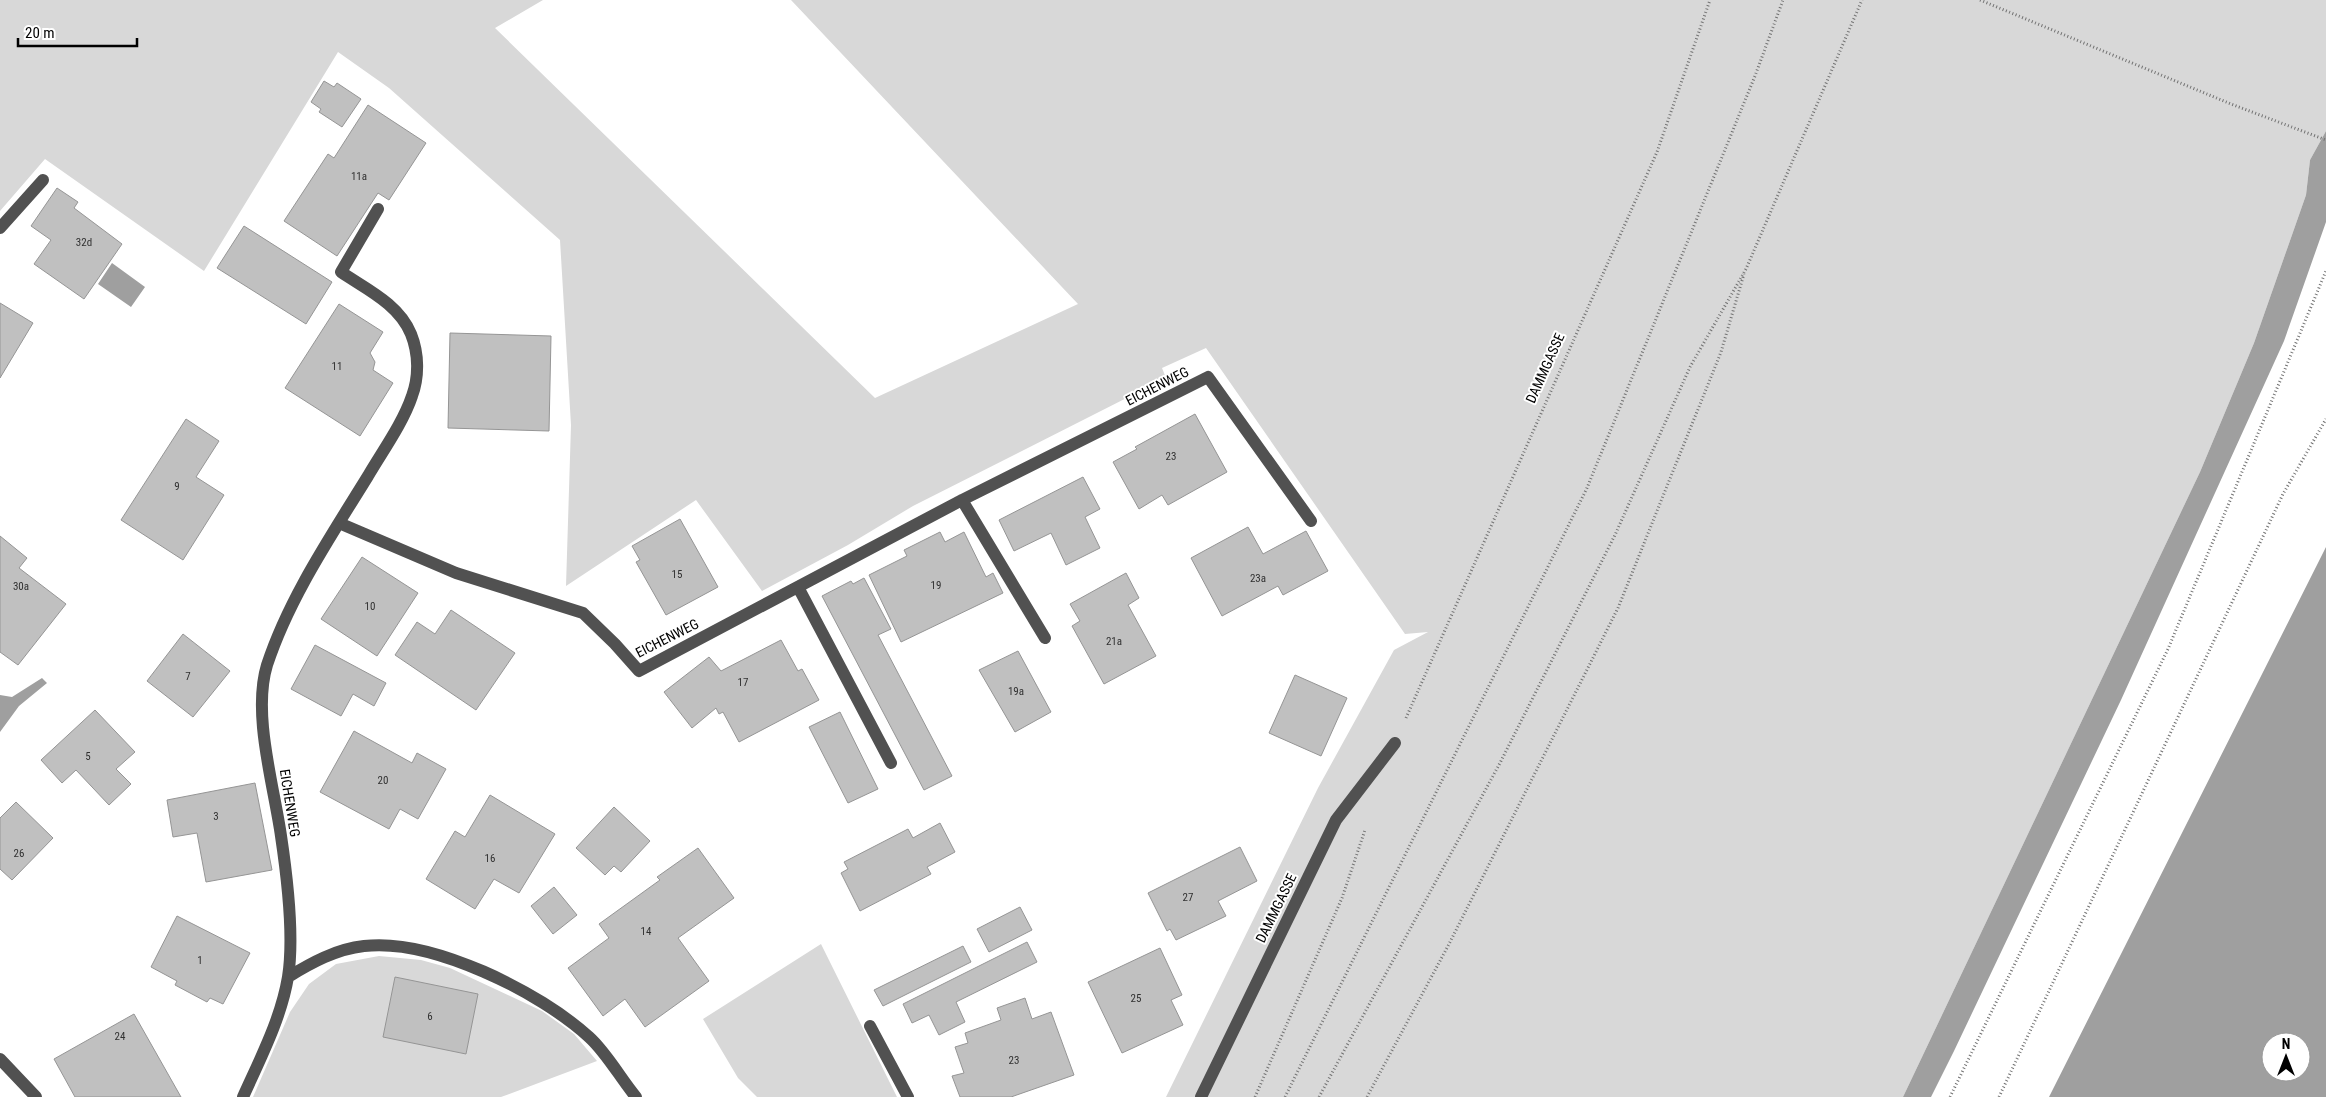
<svg xmlns="http://www.w3.org/2000/svg" width="2326" height="1097" viewBox="0 0 2326 1097" font-family="'Roboto Condensed',sans-serif">
  <style>
    .green { fill: #d8d8d8 }
    .water { fill: #9f9f9f; fill-rule: evenodd }
    .building { fill: #c0c0c0; stroke: #959595 }
    .lines { fill: none; stroke-linecap: round; stroke-linejoin: round }
    .path { stroke: #737373; stroke-width: 3; stroke-dasharray: 1 2.5; stroke-linecap: butt }
    .minor { stroke: #515151; stroke-width: 12 }
    .labels { text-anchor: middle; dominant-baseline: central; stroke-width: 4; stroke-linejoin: round; paint-order: stroke }
    .number-label { font-size: 11px; fill: #303030 }
    .street-label { font-size: 14px; fill: #000; stroke: #fff }
  </style>
  <rect width="100%" height="100%" fill="#fff"/>
  <path class="green" d="M0 0H543L495 28 875 398 1078 304 791 0H2326V131L2310 160 2306 195 2254 343 2200 472 1903 1097H1166L1318 788 1394 650 1428 632 1405 634 1206 348 1162 368 1166 378 913 506 848 545 762 591 696 500 566 586 571 425 560 240 389 88 338 52 204 271 45 159 0 211Z
    M821 944 897 1097H757L738 1078 703 1019Z
    M379 956 421 960 450 968 542 1011 574 1034 597 1061 501 1097H253L290 1012 309 984 336 964Z"/>
  <path class="water" d="M2326 131V222L2284 341 2121 700 1954 1051 1931 1097H1903L2200 472 2254 343 2306 195 2310 160Z
    M112 263 145 287 131 307 98 284Z
    M2326 547V1097H2049ZM2271 1042H2301V1072H2271Z
    M42 678 47 683 19 706 0 732V695L12 697Z"/>
  <path class="building" d="M324 81 334 87 337 83 361 99 342 127 319 112 321 109 311 102Z
    M368 105 426 143 389 200 378 193 337 256 284 221 328 154 334 158Z
    M57 188 78 202 74 208 122 244 84 299 34 264 51 240 31 226Z
    M244 226 332 282 306 324 217 268Z
    M0 303 33 323 0 378Z
    M339 304 383 332 370 353 375 362 373 370 393 383 360 436 285 388Z
    M450 333 551 336 549 431 448 428Z
    M1195 414 1227 472 1168 505 1162 495 1139 509 1113 462 1137 449 1135 447Z
    M186 419 219 441 196 477 224 495 183 560 121 520Z
    M1083 477 1100 509 1085 517 1100 548 1066 565 1051 533 1014 551 999 520Z
    M680 519 718 587 666 615 636 562 640 560 632 546Z
    M1248 527 1263 554 1306 531 1328 571 1283 595 1278 586 1222 616 1191 558Z
    M940 532 945 542 964 532 986 577 993 573 1003 593 901 642 869 575 907 556 904 550Z
    M0 536 27 558 19 568 66 604 18 665 0 652Z
    M362 557 418 593 377 656 321 619Z
    M1126 573 1139 598 1128 605 1156 656 1104 684 1072 626 1080 621 1070 604Z
    M864 578 891 629 878 635 952 776 924 790 822 596 851 581 853 584Z
    M451 610 515 653 476 710 395 655 417 622 435 634Z
    M183 634 230 671 193 717 147 681Z
    M781 640 798 671 802 669 819 700 739 742 723 712 719 714 716 708 692 728 664 692 709 657 721 671Z
    M315 645 386 683 374 706 353 694 341 716 291 689Z
    M1018 651 1051 712 1015 732 979 670Z
    M1295 675 1347 698 1321 756 1269 733Z
    M95 710 135 752 116 769 131 784 109 805 76 770 62 783 41 760Z
    M840 712 878 789 848 803 809 727Z
    M354 731 412 763 417 753 446 769 418 819 400 809 389 829 320 792Z
    M255 783 272 870 206 882 197 833 173 837 167 800Z
    M490 795 555 834 519 893 494 879 475 909 426 879 455 831 465 837Z
    M16 802 53 838 12 880 0 869V818Z
    M614 807 650 841 621 872 614 866 605 875 576 848Z
    M940 823 955 852 927 867 931 874 860 911 841 873 848 869 844 862 908 829 913 838Z
    M1240 847 1257 881 1218 901 1226 916 1176 940 1170 929 1167 931 1148 893Z
    M698 848 734 898 678 938 709 981 645 1027 625 999 603 1016 568 968 609 938 599 924 660 880 657 877Z
    M554 887 577 915 553 934 531 906Z
    M1020 907 1032 930 989 952 977 929Z
    M177 916 250 953 223 1004 210 998 207 1002 175 985 177 981 151 967Z
    M1027 942 1037 962 956 1002 965 1022 939 1035 929 1015 912 1023 903 1004Z
    M963 946 971 962 883 1006 874 990Z
    M1160 948 1182 995 1171 1000 1183 1025 1122 1053 1088 982Z
    M395 977 478 994 466 1054 383 1037Z
    M1025 998 1032 1019 1051 1012 1074 1075 1011 1097H960L952 1076 964 1073 955 1047 968 1043 965 1033 1001 1020 997 1008Z
    M134 1014 181 1097H75L54 1059Z"/>
  <g class="lines">
    <path class="path" d="M1980 0 2231 104 2326 140
      M1406 718 1657 152 1710 0
      M1255 1097 1342 898 1365 830
      M1285 1097 1587 488 1755 76 1783 0
      M1319 1097 1500 763 1615 535 1690 367 1746 269 1862 0
      M1367 1097 1448 946 1618 608 1721 352 1744 274
      M1950 1097 2168 649 2326 271
      M1999 1097 2283 494 2326 419"/>
    <path class="minor" d="M0 228 43 180
      M962 500 1045 638
      M339 523 456 573 583 613 615 644 639 671 962 500 1208 377 1311 521
      M798 587 891 763
      M288 977C311 963 336 949 364 946 432 938 540 992 589 1037 606 1052 621 1079 636 1097
      M870 1026 908 1097
      M0 1059 36 1097
      M243 1097C260 1059 281 1019 288 977 294 939 287 876 281 836 274 786 252 714 267 665 289 598 331 536 368 476 382 452 403 423 412 396 419 377 419 354 411 334 399 304 366 289 341 272L378 209
      M1201 1097 1336 820 1395 743"/>
  </g>
  <g class="labels">
    <g class="number-label">
      <text x="359" y="176">11a</text>
      <text x="84" y="242">32d</text>
      <text x="337" y="366">11</text>
      <text x="1171" y="456">23</text>
      <text x="177" y="486">9</text>
      <text x="677" y="574">15</text>
      <text x="1258" y="578">23a</text>
      <text x="936" y="585">19</text>
      <text x="21" y="586">30a</text>
      <text x="370" y="606">10</text>
      <text x="1114" y="641">21a</text>
      <text x="188" y="676">7</text>
      <text x="743" y="682">17</text>
      <text x="1016" y="691">19a</text>
      <text x="88" y="756">5</text>
      <text x="383" y="780">20</text>
      <text x="216" y="816">3</text>
      <text x="19" y="853">26</text>
      <text x="490" y="858">16</text>
      <text x="1188" y="897">27</text>
      <text x="646" y="931">14</text>
      <text x="200" y="960">1</text>
      <text x="1136" y="998">25</text>
      <text x="430" y="1016">6</text>
      <text x="120" y="1036">24</text>
      <text x="1014" y="1060">23</text>
    </g>
    <g class="street-label">
      <text transform="translate(1545 368) rotate(-66)">DAMMGASSE</text>
      <text transform="translate(1157 386) rotate(-27)">EICHENWEG</text>
      <text transform="translate(667 638) rotate(-27)">EICHENWEG</text>
      <text transform="translate(290 803) rotate(81)">EICHENWEG</text>
      <text transform="translate(1276 908) rotate(-64)">DAMMGASSE</text>
    </g>
  </g>
  <g transform="translate(2286 1057)"><circle r="24" fill="#ffffff" stroke="#999999"/>
  <path d="M0-4L9 19L0 12L-9 19Z" fill="#000000"/>
  <text y="-8" font-size="14" font-weight="bold" text-anchor="middle" fill="#000000">N</text>
  </g>
  <path d="M18 38v8h119v-8" fill="none" stroke="#000000" stroke-width="2.5"/>
  <text x="25" y="38" font-size="15" fill="#000000" stroke="#ffffff" stroke-width="4" paint-order="stroke">20 m</text>
</svg>
